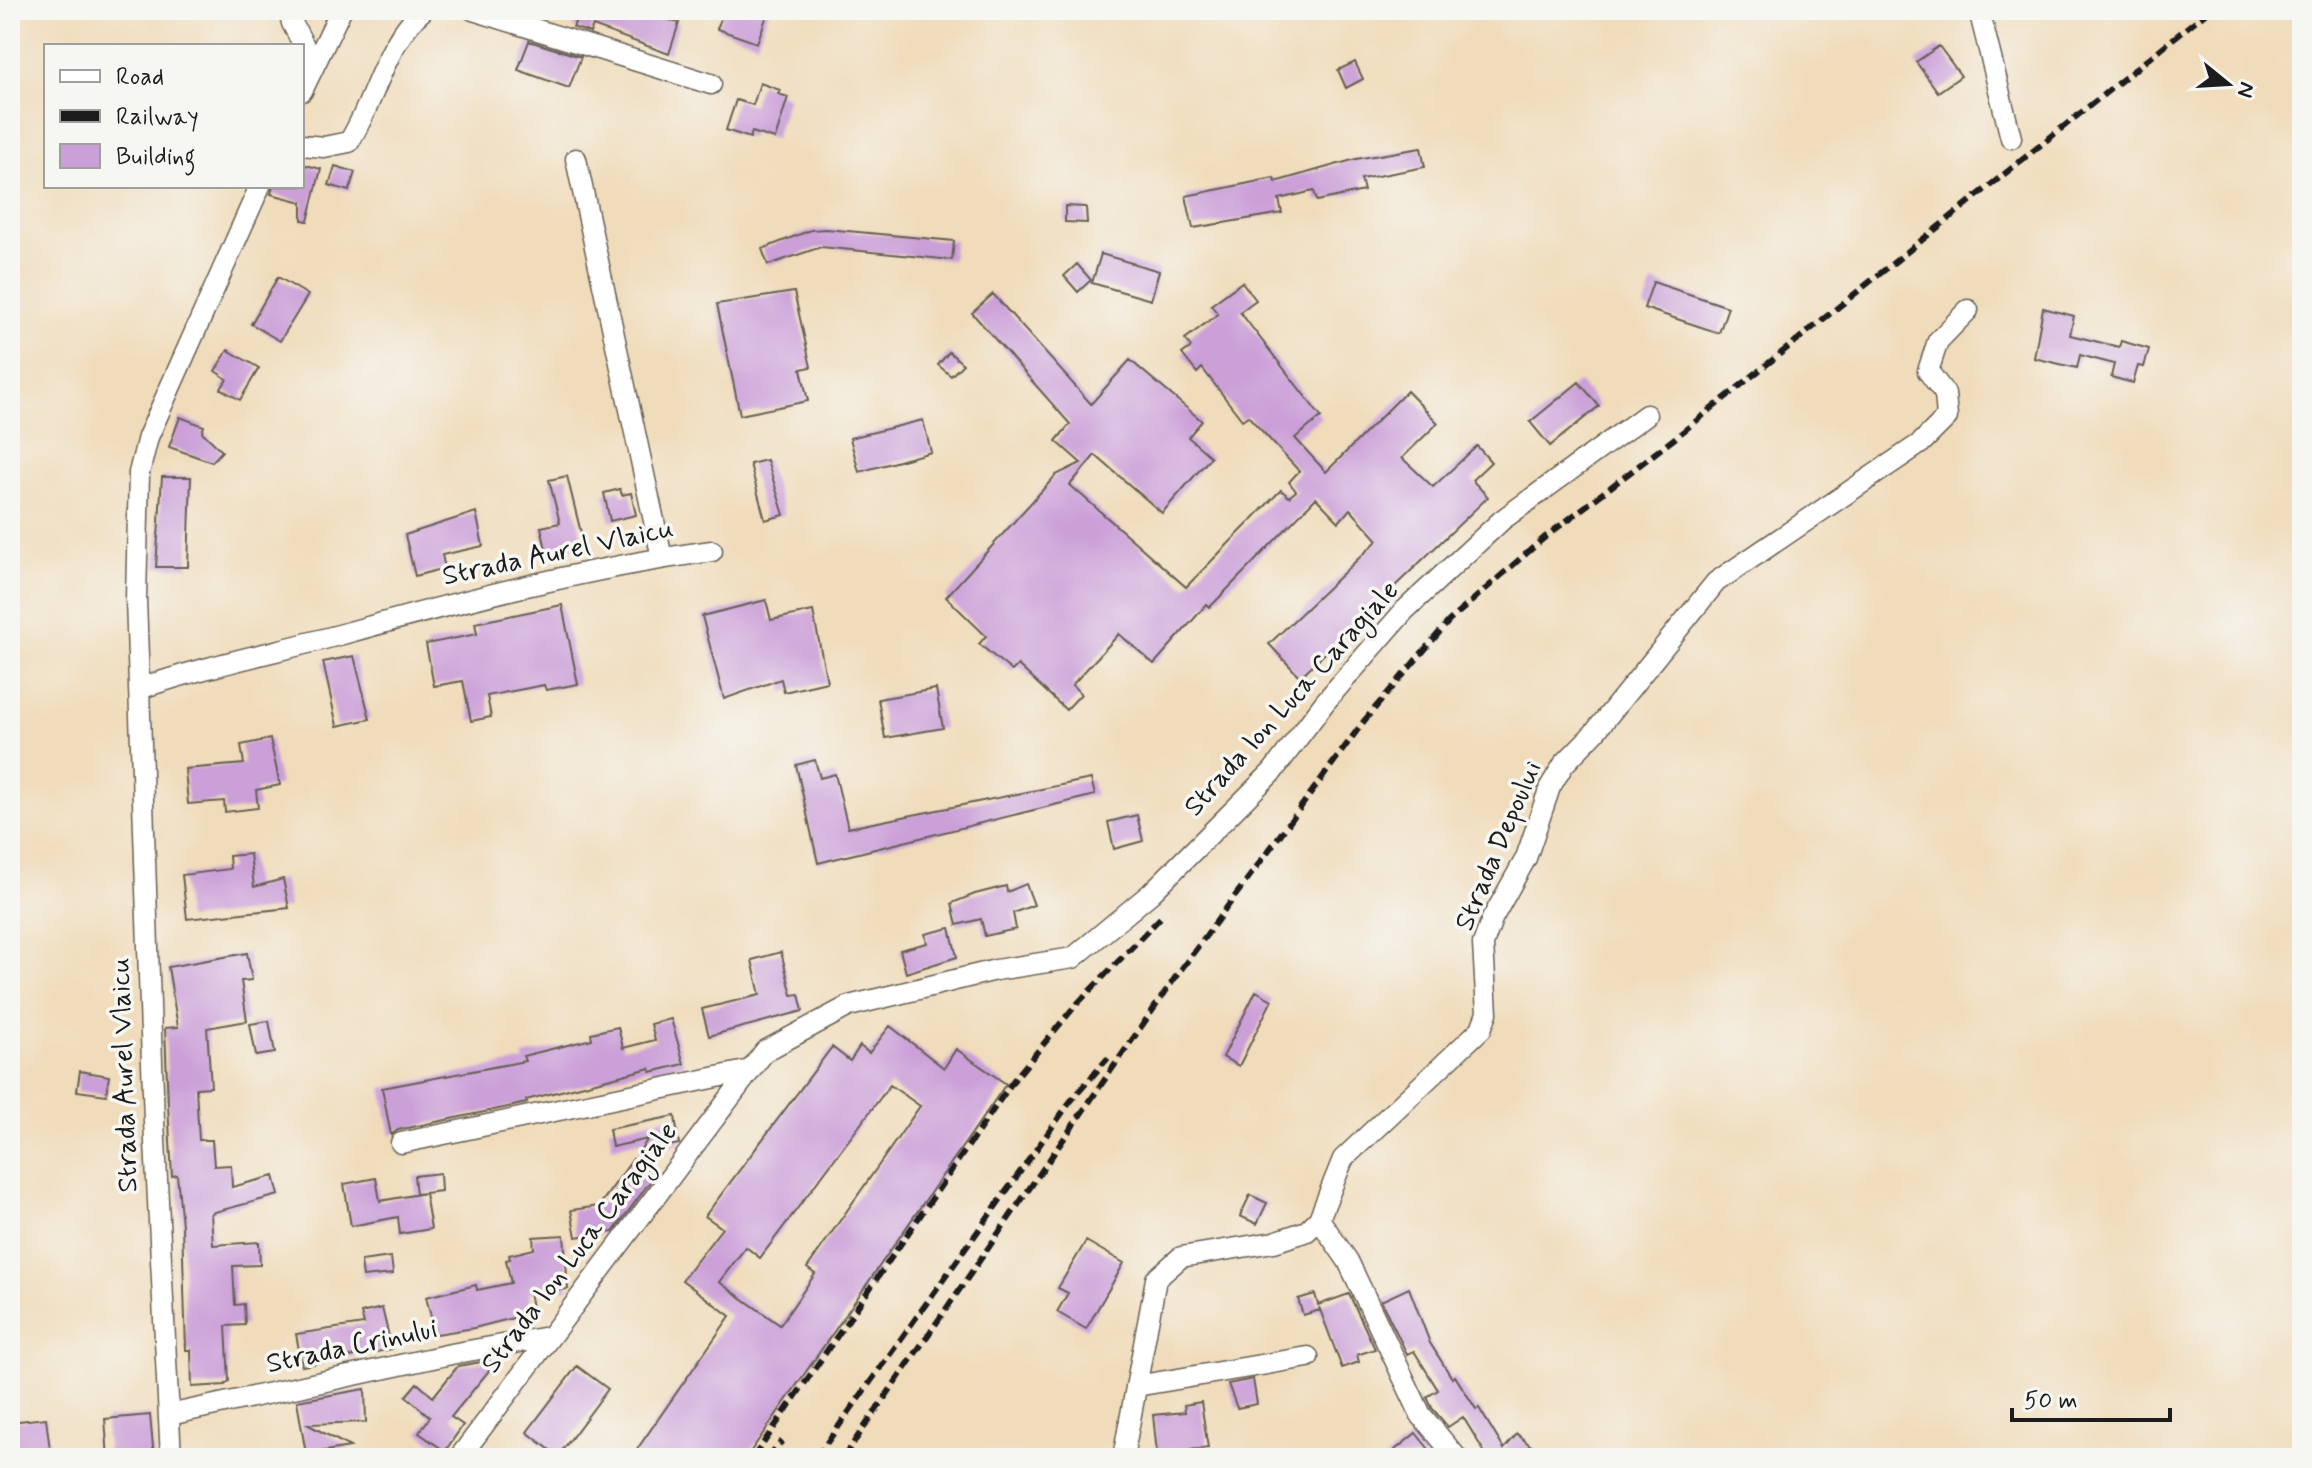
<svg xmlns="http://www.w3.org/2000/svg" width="2312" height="1468" viewBox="0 0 2312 1468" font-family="Mynerve,sans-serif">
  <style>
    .building { fill: #cb9fd8; fill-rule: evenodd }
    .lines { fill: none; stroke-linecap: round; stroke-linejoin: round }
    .minor-casing { stroke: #665f53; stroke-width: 23 }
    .minor { stroke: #fff; stroke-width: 20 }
    .rail { stroke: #1c1c1c; stroke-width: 6; stroke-dasharray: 12 6; stroke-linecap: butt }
    .labels { text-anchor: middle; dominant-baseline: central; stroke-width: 7; stroke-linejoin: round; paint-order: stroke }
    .street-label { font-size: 28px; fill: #1c1c1c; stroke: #f6f6f2 }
  </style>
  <rect width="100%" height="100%" fill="#f6f6f2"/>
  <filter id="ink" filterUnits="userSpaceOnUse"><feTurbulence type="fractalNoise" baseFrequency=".0125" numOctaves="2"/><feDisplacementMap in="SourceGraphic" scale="16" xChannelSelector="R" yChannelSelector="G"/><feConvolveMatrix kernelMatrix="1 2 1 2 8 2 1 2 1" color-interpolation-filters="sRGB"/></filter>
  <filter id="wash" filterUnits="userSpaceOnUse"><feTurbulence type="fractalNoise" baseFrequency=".006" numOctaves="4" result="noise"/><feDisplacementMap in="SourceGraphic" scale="32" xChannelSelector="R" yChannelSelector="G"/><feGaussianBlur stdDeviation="1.8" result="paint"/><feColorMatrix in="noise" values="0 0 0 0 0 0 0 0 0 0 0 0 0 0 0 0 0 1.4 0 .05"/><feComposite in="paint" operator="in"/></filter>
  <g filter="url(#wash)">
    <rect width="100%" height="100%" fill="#f0dbba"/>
    <g id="blocks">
      <path class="building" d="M555 10H641L679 23 669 54 593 26 590 33 573 27 576 20 555 13Z
        M724 10H769L757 43 717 29Z
        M529 41 581 57 569 88 518 70Z
        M1939 46 1961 76 1938 92 1916 62Z
        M1355 62 1363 79 1346 88 1338 70Z
        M760 83 780 90 778 94 788 97 775 139 752 132 750 138 726 130 736 100 753 105Z
        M1421 148 1425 167 1361 179 1364 191 1317 201 1314 191 1279 199 1282 213 1193 228 1186 196 1274 178 1275 182 1356 159Z
        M302 164 321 169 308 221 302 220V202L271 194 273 186H302Z
        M335 166 355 172 349 191 329 185Z
        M1065 206 1086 207 1087 223 1065 222Z
        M826 229 954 241 952 260 821 247 768 265 762 249 811 230Z
        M1101 254 1159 271 1151 300 1092 283Z
        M1077 264 1091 280 1078 292 1064 276Z
        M278 277 308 295 280 341 251 324Z
        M1242 282 1256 300 1240 312 1321 417 1295 438 1326 472 1407 391 1438 423 1402 458 1433 487 1477 446 1491 462 1472 480 1488 497 1300 677 1269 644 1378 540 1350 509 1339 522 1316 498 1210 607 1207 604 1154 664 1119 634 1072 685 1081 694 1066 710 1018 665 1012 671 979 644 986 636 946 597 1056 475 1081 463 1056 441 1070 424 972 313 993 294 1091 404 1130 360 1202 421 1188 437 1211 457 1162 513 1095 455 1070 485 1186 587 1281 490 1289 497 1296 491 1289 482 1299 471 1248 416 1242 420 1202 368 1197 373 1182 354 1191 347 1185 339 1218 314 1211 305Z
        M1653 282 1728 307 1719 333 1644 308Z
        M794 292 811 367 801 369 808 401 740 415 717 304Z
        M2043 308 2074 316 2070 335 2119 347 2121 341 2149 349 2144 367 2138 366 2133 383 2111 377 2114 364 2080 355 2077 368 2034 358Z
        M228 350 259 368 240 400 221 389 227 379 215 371Z
        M949 352 963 364 951 376 938 365Z
        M1579 382 1599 406 1550 446 1530 422Z
        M180 417 204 426 202 432 222 451 212 462 169 447Z
        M923 420 931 452 859 472 850 438Z
        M767 460 784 515 765 520 750 464Z
        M567 476 584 545 547 554 541 527 560 523 549 480Z
        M162 477H191L188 567H156Z
        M620 489 622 495 631 493 636 515 610 521 604 493Z
        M476 512 483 546 442 555 445 568 415 576 405 535Z
        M766 600 771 620 813 611 827 682 784 692 781 679 724 699 702 616Z
        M562 605 578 684 546 690 544 685 487 696 491 717 471 721 463 681 434 686 426 644 477 634 475 623Z
        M354 656 370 719 337 726 323 662Z
        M936 689 943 728 885 738 878 699Z
        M270 739 280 785 256 790 258 808 225 812 224 801 188 804 185 769 244 764 241 745Z
        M815 760 820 778 835 774 848 828 1091 779 1095 795 818 863 796 765Z
        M1137 815 1143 841 1114 849 1108 822Z
        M250 854 254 887 283 879 289 908 187 919 182 875 230 869 229 856Z
        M1026 884 1034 905 1013 913 1016 929 985 936 981 919 957 925 952 903 975 894 1006 886 1007 892Z
        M950 928 957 957 906 973 900 950 927 943 925 934Z
        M781 952 792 995 799 994 803 1011 709 1036 702 1009 760 995 752 960Z
        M247 953 252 980 241 981 247 1021 207 1028 211 1087 196 1088 199 1140H212L214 1166 231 1165 232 1187 274 1176 279 1195 211 1213 213 1245 259 1242 260 1265 233 1266 235 1305 244 1304 245 1325 226 1326 229 1381 225 1385 192 1387 191 1350H186L182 1225 177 1175 172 1176 168 1105 165 1028 178 1027 168 967Z
        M1256 991 1272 1000 1239 1066 1223 1057Z
        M671 1019 684 1064 651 1072 650 1068 526 1100 527 1103 398 1130 391 1135 382 1088 525 1061 523 1056 592 1039 591 1033 618 1027 623 1048 655 1040 651 1024Z
        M269 1021 275 1053 256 1056 250 1024Z
        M890 1026 944 1068 956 1049 1006 1084 746 1458H631L730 1316 682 1280 722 1228 705 1216 832 1047 850 1061 860 1046 869 1053ZM890 1085 920 1106 807 1268 815 1274 780 1325 719 1282 746 1247 760 1258Z
        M80 1071 109 1076 106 1095 77 1091Z
        M675 1116 679 1144 638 1153 648 1139 612 1147 609 1129Z
        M633 1159 655 1175 613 1232 576 1237 571 1210 599 1206Z
        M440 1173 441 1191 416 1194 414 1176Z
        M376 1178 380 1201 425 1193 431 1229 400 1234 398 1217 351 1226 344 1184Z
        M1250 1195 1267 1203 1257 1224 1240 1216Z
        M564 1235 568 1289 529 1292 533 1313 474 1328 437 1334 435 1332 426 1297 476 1285 477 1290 511 1283 506 1260 510 1259 509 1255 534 1249 533 1237Z
        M1086 1241 1124 1263 1086 1329 1057 1312 1068 1293 1058 1288Z
        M391 1257 393 1274 363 1277 361 1261Z
        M1409 1288 1430 1343 1452 1378 1455 1376 1476 1409 1479 1408 1504 1449 1517 1434 1545 1458H1488L1463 1417 1448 1427 1432 1408 1427 1397 1438 1390 1414 1351 1407 1354 1381 1301Z
        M1315 1294 1318 1305 1349 1294 1375 1349 1357 1355 1359 1362 1342 1368 1319 1307 1320 1310 1303 1315 1298 1299Z
        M382 1308 392 1349 302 1366 296 1334 364 1324 361 1313Z
        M493 1360 496 1362 451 1417 463 1425 445 1451 419 1433 430 1417 406 1396 417 1383 433 1397 458 1366Z
        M577 1366 608 1389 558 1456 527 1432Z
        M1253 1379 1257 1404 1237 1408 1228 1384Z
        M365 1389 366 1422 307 1424 350 1447 306 1454 297 1401Z
        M1201 1402 1208 1448 1157 1453 1153 1415 1185 1412 1184 1405Z
        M150 1415 154 1458H108L105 1419Z
        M46 1418 51 1458H10V1422Z
        M1416 1433 1436 1458H1385Z"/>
    </g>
  </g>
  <g filter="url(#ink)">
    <use href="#blocks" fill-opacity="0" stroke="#665f53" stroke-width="2"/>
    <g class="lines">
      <g class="minor-casing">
        <path id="minor" d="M289 10 292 23 313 63
          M473 10 711 84
          M1979 10 2011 138
          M302 91 341 10
          M302 145 324 147 349 142C376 99 384 44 423 10
          M576 159 662 558
          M139 689C205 666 272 653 339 635 461 601 586 568 712 551
          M401 1143 746 1071
          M1319 1219 1348 1261 1421 1415 1457 1458
          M1136 1386 1308 1357
          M169 1415 451 1354 548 1337
          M171 1458 154 1121 136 599 139 473 148 437 260 186
          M459 1458 765 1051 849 1006 996 970 1073 958 1151 893 1273 771 1325 702 1405 610 1502 520 1646 415
          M1123 1458 1156 1279 1181 1257 1274 1242 1307 1231 1319 1219 1343 1159 1481 1029 1487 1013 1483 944 1492 919 1526 858 1550 787 1564 764 1595 732 1716 582 1921 443 1947 417 1945 394 1928 371 1938 341 1968 310"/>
      </g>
      <use href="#minor" class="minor"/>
      <path class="rail" d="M753 1458 1013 1081 1075 1006 1162 916
        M767 1458 782 1441
        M816 1458 1070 1102 1108 1058
        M843 1458 1177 975 1364 721 1449 621 1544 538 1675 438 2209 10"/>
    </g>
  </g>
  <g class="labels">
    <g class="street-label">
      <text transform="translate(558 553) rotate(-12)">Strada Aurel Vlaicu</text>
      <text transform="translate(1292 699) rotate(-48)">Strada Ion Luca Caragiale</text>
      <text transform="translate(1499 846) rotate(-67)">Strada Depoului</text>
      <text transform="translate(125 1075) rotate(-92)">Strada Aurel Vlaicu</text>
      <text transform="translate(580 1248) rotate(-53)">Strada Ion Luca Caragiale</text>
      <text transform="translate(352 1347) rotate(-12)">Strada Crinului</text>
    </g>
  </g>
  <rect width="2312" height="1468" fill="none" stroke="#f6f6f2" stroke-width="40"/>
  <rect x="44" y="44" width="260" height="144" fill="#f6f6f2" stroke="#9f9f9c" stroke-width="2"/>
  <rect x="60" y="70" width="40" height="12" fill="#ffffff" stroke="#9f9f9c" stroke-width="2"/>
  <text x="116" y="84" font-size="24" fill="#1c1c1c">Road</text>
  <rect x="60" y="110" width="40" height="12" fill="#1c1c1c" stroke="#9f9f9c" stroke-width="2"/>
  <text x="116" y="124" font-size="24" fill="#1c1c1c">Railway</text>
  <rect x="60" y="144" width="40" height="24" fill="#cb9fd8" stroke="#9f9f9c" stroke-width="2"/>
  <text x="116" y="164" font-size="24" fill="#1c1c1c">Building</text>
  <g transform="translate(2228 84) rotate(108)" stroke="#f6f6f2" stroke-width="6" paint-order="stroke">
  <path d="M0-6L14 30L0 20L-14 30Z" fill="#1c1c1c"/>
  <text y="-12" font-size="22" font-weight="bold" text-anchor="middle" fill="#1c1c1c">N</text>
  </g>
  <path d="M2012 1408v12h158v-12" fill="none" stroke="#1c1c1c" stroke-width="4"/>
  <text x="2024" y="1408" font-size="24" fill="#1c1c1c" stroke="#f6f6f2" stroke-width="6" paint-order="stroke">50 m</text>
</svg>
